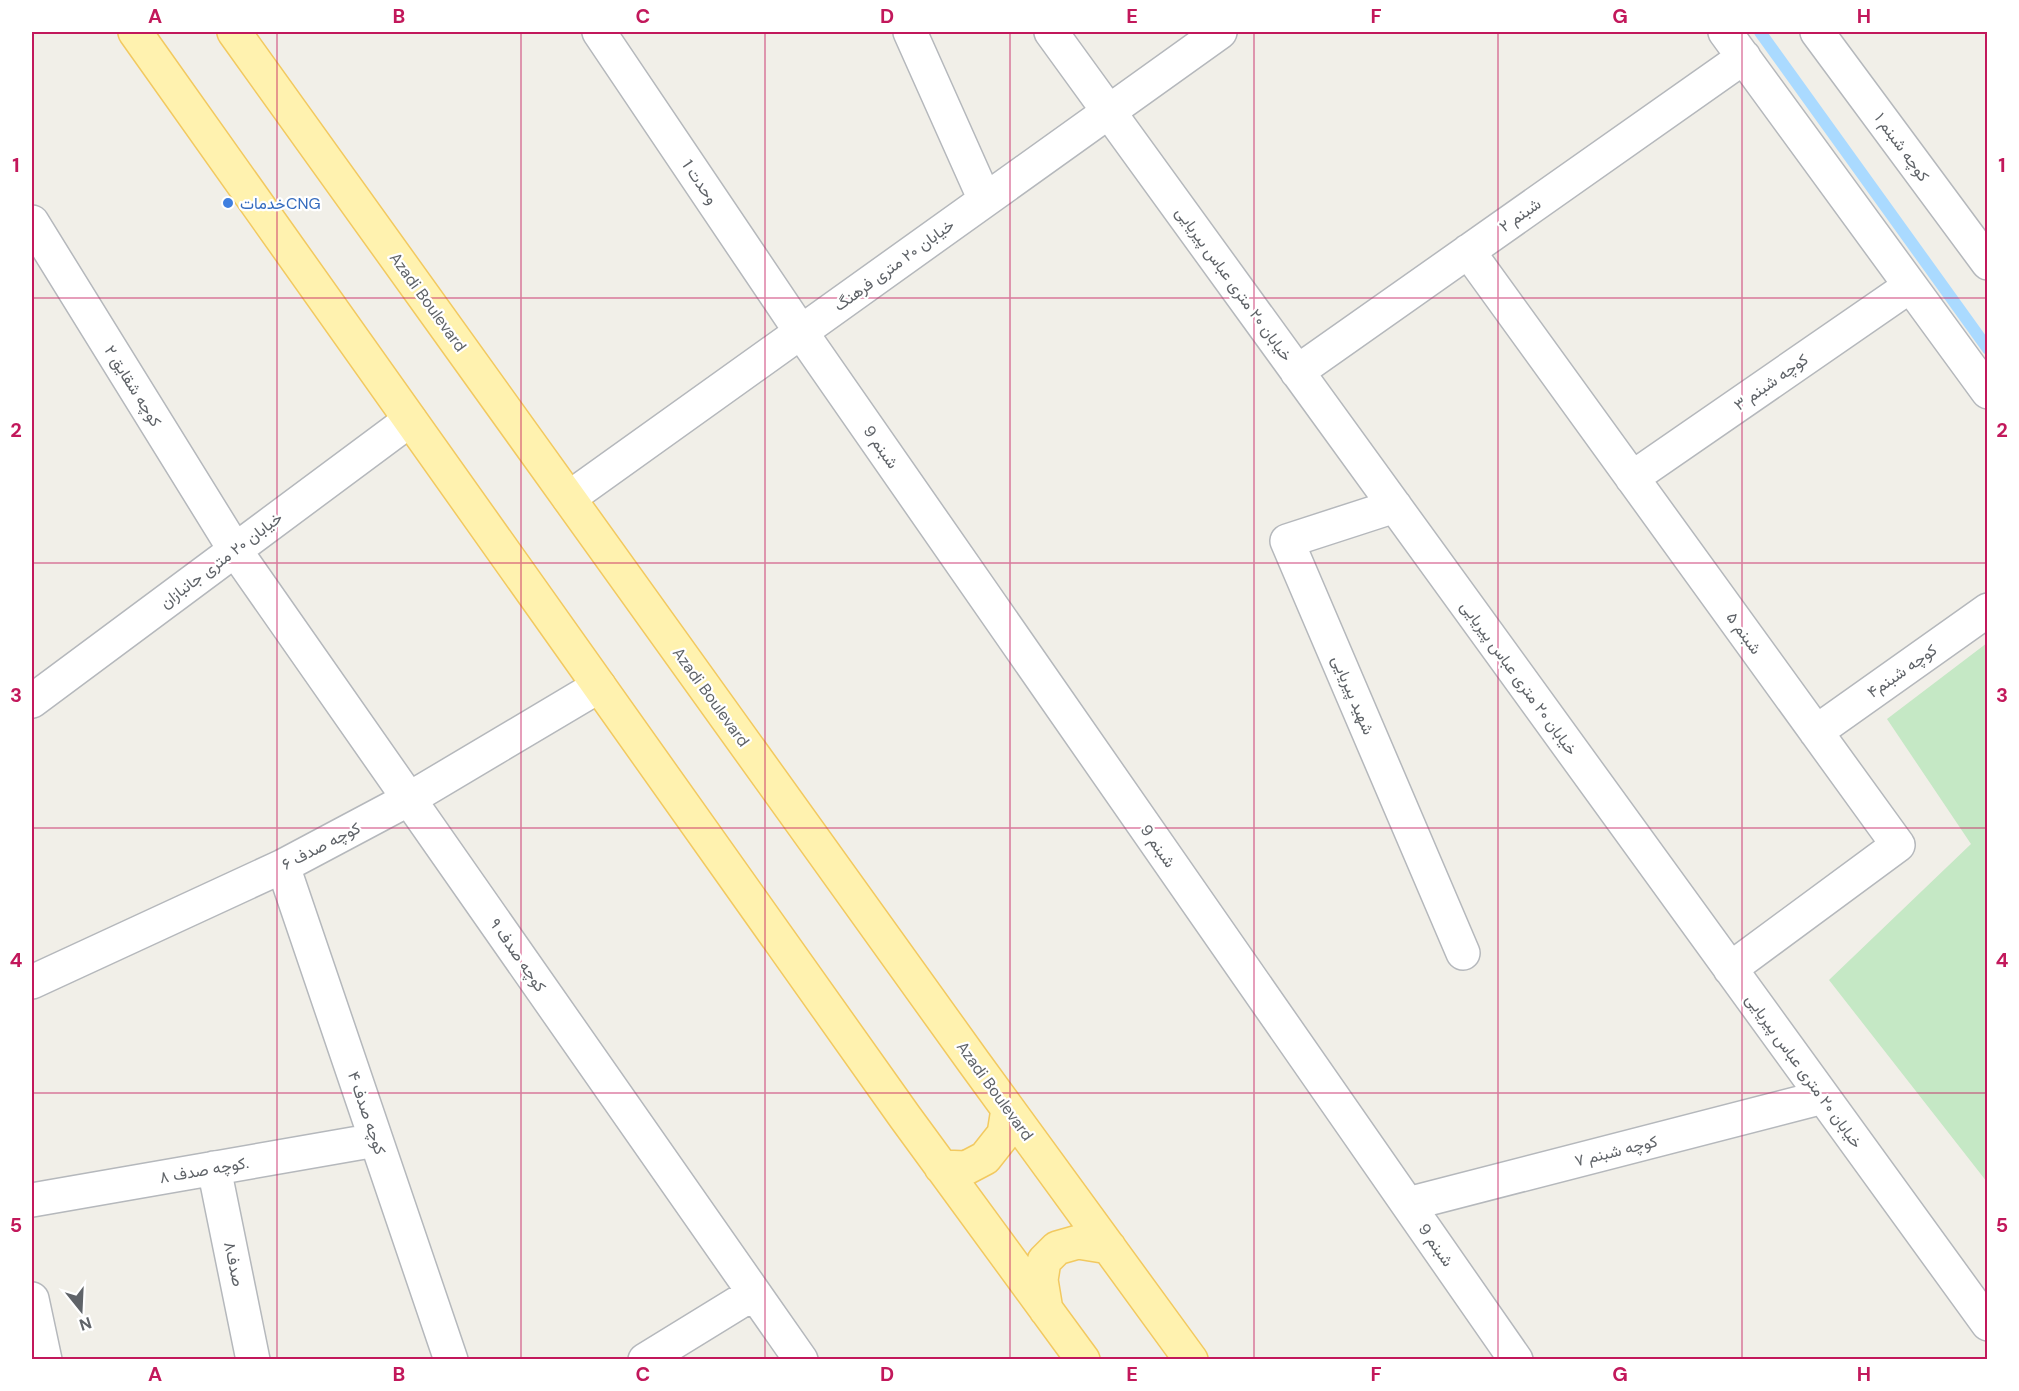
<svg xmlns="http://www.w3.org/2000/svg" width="2019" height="1391" viewBox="0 0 2019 1391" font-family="'DM Sans',Vazirmatn,sans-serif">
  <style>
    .green { fill: #c5e8c5 }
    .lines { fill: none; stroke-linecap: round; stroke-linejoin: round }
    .stream { stroke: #aadaff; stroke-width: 12 }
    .minor-casing { stroke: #b5b8bc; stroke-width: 36 }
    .major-casing { stroke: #f2c960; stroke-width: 36 }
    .minor { stroke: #fff; stroke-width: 33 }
    .major { stroke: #fff2af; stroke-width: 33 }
    .grid { fill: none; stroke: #c2185b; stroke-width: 1.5; stroke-opacity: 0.55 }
    .shop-dot { fill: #3f7fe0; stroke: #fff; stroke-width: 2 }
    .labels { text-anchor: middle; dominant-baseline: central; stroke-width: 4.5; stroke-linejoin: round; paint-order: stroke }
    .street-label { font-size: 16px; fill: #5f6368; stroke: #fff }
    .shop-label { font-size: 16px; fill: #366cbe; stroke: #fff; text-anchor: start }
    .neatline { fill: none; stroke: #c2185b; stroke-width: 2 }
    .grid-label { font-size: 20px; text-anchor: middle; font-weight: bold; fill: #c2185b }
  </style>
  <rect width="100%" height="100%" fill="#f1efe8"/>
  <path class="green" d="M1987 643V1182L1829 980 1971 844 1887 719Z"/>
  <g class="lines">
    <path class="stream" d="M1760 32 1988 349"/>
    <g class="minor-casing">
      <path id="minor" d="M599 32 801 332 1516 1360
        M910 32 985 200
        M1051 32 1988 1324
        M1725 32 1988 392
        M1817 32 1988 263
        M32 222 235 550 801 1360
        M1468 251 1898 845 1730 969
        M1297 372 1744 57
        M1632 478 1910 286
        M569 498 1220 32
        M1395 506 1287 541 1463 953
        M32 701 410 420
        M1816 732 1988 610
        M283 866 451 1360
        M32 982 283 866 409 799 599 686
        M214 1168 253 1360
        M32 1200 376 1140
        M1408 1204 1823 1097
        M32 1299 45 1360
        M645 1360 754 1293"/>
    </g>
    <g class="major-casing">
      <path id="major" d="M135 32 905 1117 1083 1360
        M234 32 973 1061 1191 1360
        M941 1167 966 1168 985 1158 1004 1134 1008 1109
        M1046 1310 1041 1280 1044 1261 1057 1248 1078 1242 1109 1247"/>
    </g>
    <use href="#minor" class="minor"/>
    <use href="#major" class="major"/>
  </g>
  <path class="grid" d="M277 32V1360M521 32V1360M765 32V1360M1010 32V1360M1254 32V1360M1498 32V1360M1742 32V1360M32 298H1988M32 563H1988M32 828H1988M32 1093H1988"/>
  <circle class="shop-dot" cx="228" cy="203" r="6"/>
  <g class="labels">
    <g class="street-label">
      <text transform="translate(1902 147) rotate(54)">کوچه شبنم ۱</text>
      <text transform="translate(700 182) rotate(56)">وحدت 1</text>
      <text transform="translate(1520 215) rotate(-35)">شبنم ۲</text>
      <text transform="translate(894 265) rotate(-36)">خیابان ۲۰ متری فرهنگ</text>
      <text transform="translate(1234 284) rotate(54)">خیابان ۲۰ متری عباس پیریایی</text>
      <text transform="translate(428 302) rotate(54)">Azadi Boulevard</text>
      <text transform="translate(1771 382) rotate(-35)">کوچه شبنم ۳</text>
      <text transform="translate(133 386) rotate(58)">کوچه شقایق ۲</text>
      <text transform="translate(881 447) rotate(55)">شبنم 9</text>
      <text transform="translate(221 560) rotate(-37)">خیابان ۲۰ متری جانبازان</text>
      <text transform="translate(1744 633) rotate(54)">شبنم ۵</text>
      <text transform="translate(1902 671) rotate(-35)">کوچه شبنم۴</text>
      <text transform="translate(1519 678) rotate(54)">خیابان ۲۰ متری عباس پیریایی</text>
      <text transform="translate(1353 695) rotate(67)">شهید پیریایی</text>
      <text transform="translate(711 697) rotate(54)">Azadi Boulevard</text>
      <text transform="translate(321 846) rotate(-27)">کوچه صدف ۶</text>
      <text transform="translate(1158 846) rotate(55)">شبنم 9</text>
      <text transform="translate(518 955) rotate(55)">کوچه صدف ۹</text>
      <text transform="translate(1804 1071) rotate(54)">خیابان ۲۰ متری عباس پیریایی</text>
      <text transform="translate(995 1091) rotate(54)">Azadi Boulevard</text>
      <text transform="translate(367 1113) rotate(71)">کوچه صدف ۴</text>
      <text transform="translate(1616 1151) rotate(-14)">کوچه شبنم ۷</text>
      <text transform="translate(204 1170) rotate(-10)">کوچه صدف ۸.</text>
      <text transform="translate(1436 1245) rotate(55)">شبنم 9</text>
      <text transform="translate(234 1264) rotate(78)">صدف۸</text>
    </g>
    <g class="shop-label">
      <text x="240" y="203">خدماتCNG</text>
    </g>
  </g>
  <rect width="2019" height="1391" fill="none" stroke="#ffffff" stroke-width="66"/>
  <g transform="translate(81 1310) rotate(162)" stroke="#ffffff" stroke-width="4.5" paint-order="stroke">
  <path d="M0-4.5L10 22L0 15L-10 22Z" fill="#5f6368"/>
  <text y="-9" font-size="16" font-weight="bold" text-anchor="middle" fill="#5f6368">N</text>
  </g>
  <rect x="33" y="33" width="1953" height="1325" class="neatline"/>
  <g class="grid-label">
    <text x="155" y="23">A</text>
    <text x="399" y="23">B</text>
    <text x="643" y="23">C</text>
    <text x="887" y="23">D</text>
    <text x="1132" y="23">E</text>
    <text x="1376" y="23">F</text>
    <text x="1620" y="23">G</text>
    <text x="1864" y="23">H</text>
    <text x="16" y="172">1</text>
    <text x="2002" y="172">1</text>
    <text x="16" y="437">2</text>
    <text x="2002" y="437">2</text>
    <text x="16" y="702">3</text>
    <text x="2002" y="702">3</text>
    <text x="16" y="967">4</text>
    <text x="2002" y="967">4</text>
    <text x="16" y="1232">5</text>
    <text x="2002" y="1232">5</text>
    <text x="155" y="1381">A</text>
    <text x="399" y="1381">B</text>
    <text x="643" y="1381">C</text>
    <text x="887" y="1381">D</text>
    <text x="1132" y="1381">E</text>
    <text x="1376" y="1381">F</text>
    <text x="1620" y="1381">G</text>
    <text x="1864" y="1381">H</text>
  </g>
</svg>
